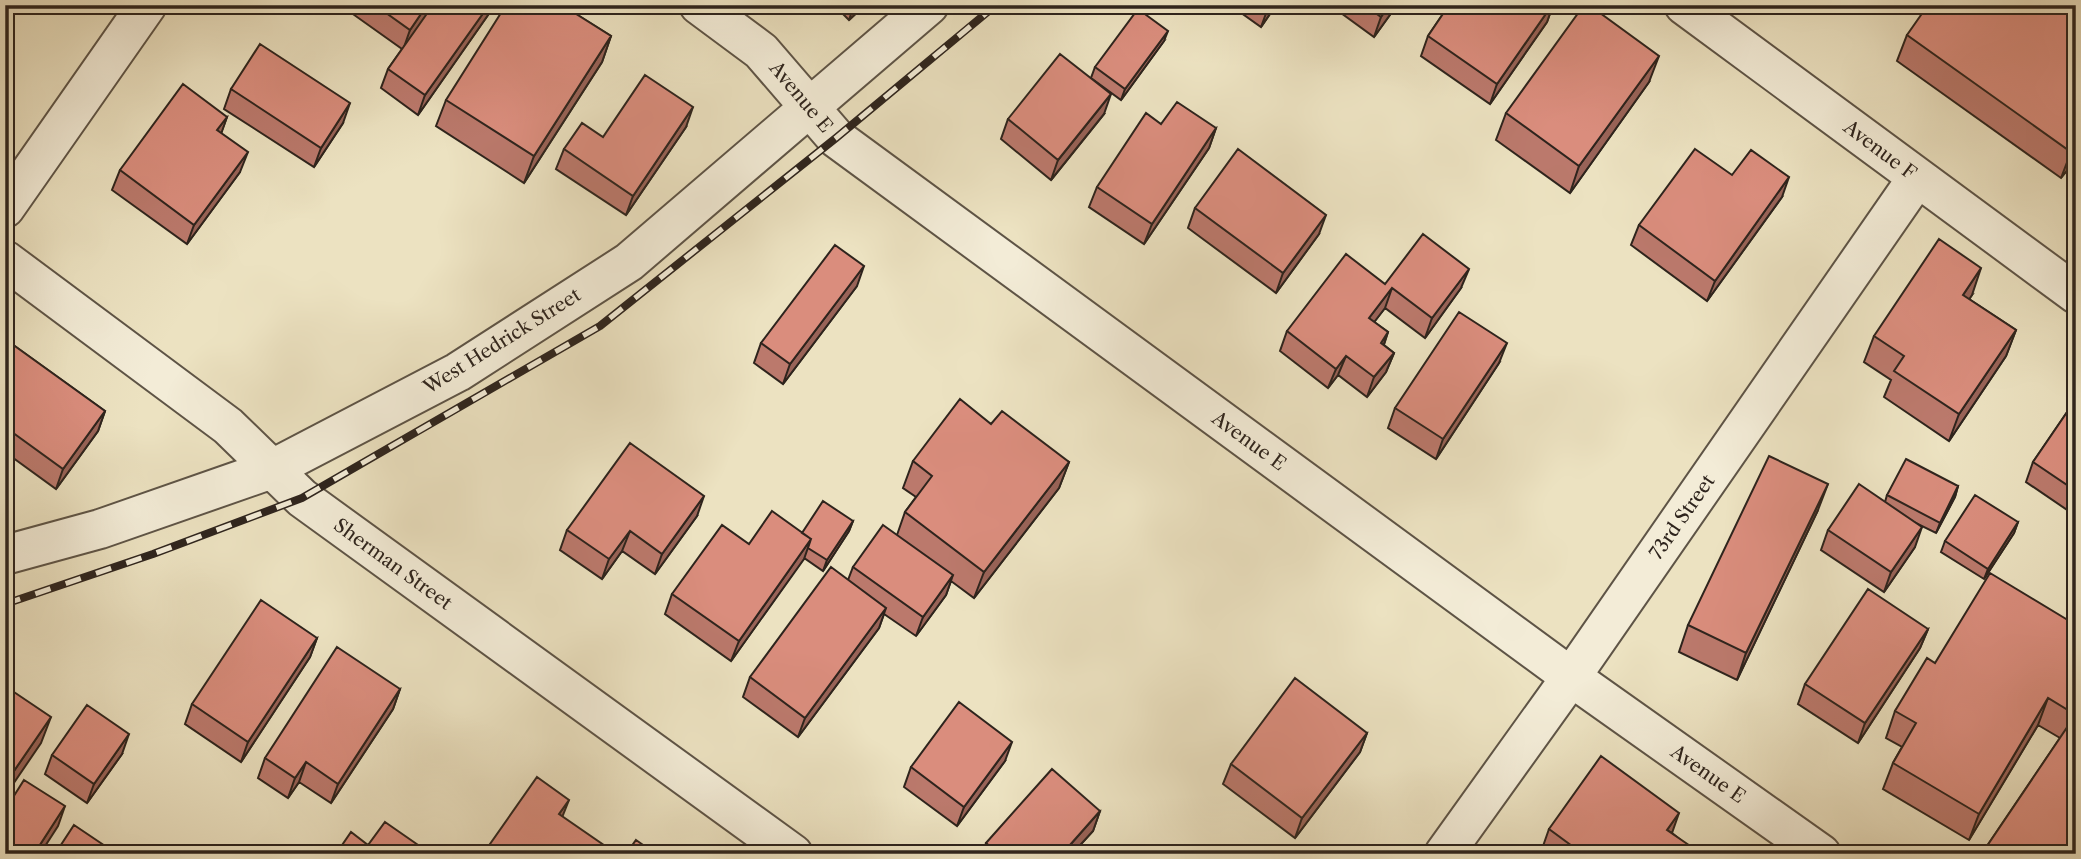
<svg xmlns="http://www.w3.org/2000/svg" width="2081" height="859" viewBox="0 0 2081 859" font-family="'Libre Caslon Text',serif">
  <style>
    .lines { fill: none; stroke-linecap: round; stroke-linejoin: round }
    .minor-casing { stroke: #5e5446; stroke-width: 42 }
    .minor { stroke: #f3ecd7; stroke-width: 38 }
    .rail-casing { stroke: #2e241d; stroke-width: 8 }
    .rail { stroke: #f3ecd7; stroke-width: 5; stroke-dasharray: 16; stroke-linecap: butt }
    .wall { fill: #bb796c; stroke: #2e241d; stroke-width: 2 }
    .shaded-wall { fill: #996358; stroke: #2e241d; stroke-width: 2 }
    .building { fill: #da8d7d; stroke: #2e241d; stroke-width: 2 }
    .labels { text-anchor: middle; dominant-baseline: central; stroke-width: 7; stroke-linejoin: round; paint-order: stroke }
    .street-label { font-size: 19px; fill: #2e241d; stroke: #f3ecd7 }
  </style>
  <rect width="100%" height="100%" fill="#ece2c1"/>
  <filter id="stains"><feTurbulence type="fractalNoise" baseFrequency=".00286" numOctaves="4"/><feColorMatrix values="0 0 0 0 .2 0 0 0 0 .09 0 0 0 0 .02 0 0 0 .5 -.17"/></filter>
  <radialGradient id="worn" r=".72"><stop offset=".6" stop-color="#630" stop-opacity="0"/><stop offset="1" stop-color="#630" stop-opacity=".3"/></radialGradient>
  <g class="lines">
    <g class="minor-casing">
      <path id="minor" d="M699 5 761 51 836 138 1571 677 1821 854
        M1684 5 2076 294
        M5 208 147 5
        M5 260 228 426 302 498 793 854
        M5 555 100 529 272 469 458 372 629 262 929 5
        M1444 854 1571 677 1917 178"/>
    </g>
    <use href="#minor" class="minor"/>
    <g class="rail-casing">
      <path id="rail" d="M5 604 153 554 302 498 600 326 836 138 996 5"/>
    </g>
    <use href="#rail" class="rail"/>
  </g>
  <path class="wall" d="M353 5H495L418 115 381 88 388 69 402 49 350 12Z
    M834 5H865L849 20Z
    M1230 5H1276L1261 27Z
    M1330 5H1397L1374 37Z
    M1449 5H1553L1547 22 1490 104 1421 56 1428 36Z
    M2076 5V167L2072 164 2061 178 1897 61 1907 35Z
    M565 7 611 36 602 62 524 183 436 126 446 100Z
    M1164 41 1121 100 1091 78 1095 67Z
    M1649 82 1570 193 1496 140 1506 113Z
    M231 89 343 123 314 167 224 109Z
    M1104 114 1051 180 1001 139 1008 119Z
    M227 117 221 133 240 172 187 244 112 190 120 170Z
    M686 127 626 215 556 169 564 149Z
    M1216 128 1209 148 1144 244 1089 207 1097 187Z
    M1782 197 1707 301 1631 245 1639 225Z
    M1195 208 1319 234 1276 293 1188 228Z
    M1385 284 1461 288 1425 338 1385 308 1374 322 1388 332 1384 345 1394 353 1386 372 1367 397 1338 375 1328 388 1280 351 1287 331Z
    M857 286 783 384 754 363 761 343Z
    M1972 295 1969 299 2016 330 2006 356 1949 441 1884 397 1891 380 1864 362 1874 336Z
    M5 339 105 411 98 431 56 489 5 452Z
    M1499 363 1436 459 1388 428 1395 408Z
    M2076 399V516L2026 482 2033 462Z
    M991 424 1069 462 1059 488 974 598 951 581 946 595 916 636 884 614 879 628 798 737 743 697 750 677 848 580 853 567 897 535 905 512 916 497 903 488 913 461Z
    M1958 486 1955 497 1936 533 1916 523 1915 547 1884 592 1821 550 1828 530 1885 502 1887 495Z
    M1818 510 1737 680 1679 652 1688 625Z
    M697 516 655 574 622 551 602 579 560 550 567 530Z
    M853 521 849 531 823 571 804 558 731 661 665 614 672 594 749 544Z
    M2018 522 2014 533 1984 579 1941 552 1945 541Z
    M2076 625V842L2068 854H1983L1985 849 2060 738 2038 725 1969 840 1883 789 1893 763 1902 747 1886 738 1895 711 1935 663Z
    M1928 629 1920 648 1858 743 1798 704 1805 684Z
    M317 638 310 657 241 762 185 724 192 704Z
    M400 689 393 709 331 803 299 782 288 798 258 778 265 758Z
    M1367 733 1360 752 1295 838 1223 784 1231 764Z
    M122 754 87 803 45 774 52 755Z
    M1005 761 957 826 904 787 911 767Z
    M1100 811 1093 831 1072 854H983L986 843Z
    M1549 829 1672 833 1698 854H1549L1542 849Z"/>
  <path class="shaded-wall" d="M8 5H17L5 22V9Z
    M427 5H434L403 50 410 30Z
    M489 5H495L418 115 425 95Z
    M854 5H865L849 20Z
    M1269 5H1276L1261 27 1268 8Z
    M1389 5H1397L1374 37 1381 17Z
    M1552 5H1553L1547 22 1490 104 1497 84Z
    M1168 31 1164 41 1121 100 1125 89Z
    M611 36 602 62 524 183 534 156Z
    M1659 56 1649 82 1570 193 1579 166Z
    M1111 94 1104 114 1051 180 1058 160Z
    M350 103 343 123 314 167 321 148Z
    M693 107 686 127 626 215 633 196Z
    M227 117 220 137 217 130Z
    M1216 128 1209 148 1144 244 1152 224Z
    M2076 145V153L2072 164 2061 178 2071 152Z
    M248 152 240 172 187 244 194 225Z
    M1789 177 1782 197 1707 301 1715 281Z
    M1326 215 1319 234 1276 293 1283 273Z
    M864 266 857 286 783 384 790 364Z
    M1981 268 1972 295 1954 322 1963 295Z
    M1469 269 1461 288 1425 338 1432 318Z
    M1392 288 1385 308 1362 338 1369 318Z
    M2016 330 2006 356 1949 441 1959 414Z
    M1388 332 1381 352V343Z
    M1507 343 1499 363 1436 459 1443 439Z
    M1394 353 1386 372 1367 397 1374 377Z
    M1346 356 1338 375 1328 388 1336 369Z
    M105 411 98 431 56 489 63 469Z
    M1069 462 1059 488 974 598 984 572Z
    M1828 484 1818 510 1737 680 1746 653Z
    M1958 486 1955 497 1936 533 1940 523Z
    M704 496 697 516 655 574 662 554Z
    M853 521 849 531 823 571 827 560Z
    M2018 522 2014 533 1984 579 1988 569Z
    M1922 527 1915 547 1884 592 1891 572Z
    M630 531 622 551 602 579 609 559Z
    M811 539 804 559 731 661 739 641Z
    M953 575 946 595 916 636 923 617Z
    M886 608 879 628 798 737 805 718Z
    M1928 629 1920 648 1858 743 1865 723Z
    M317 638 310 657 241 762 248 742Z
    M400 689 393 709 331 803 338 784Z
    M2048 698 2038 725 1969 840 1979 814Z
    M51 717 41 743 5 796V784Z
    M1367 733 1360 752 1295 838 1302 818Z
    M129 734 122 754 87 803 94 784Z
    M1012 742 1005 761 957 826 964 807Z
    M306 762 299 782 288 798 295 778Z
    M569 800 561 820 559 814Z
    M65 806 58 826 40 854H34Z
    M1100 811 1093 831 1072 854H1062Z
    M1679 813 1672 833 1667 830Z
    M2076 833V842L2068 854H2062Z"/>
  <path class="building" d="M375 5H427L410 30Z
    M433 5H489L425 95 388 69Z
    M506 5H566L565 7 611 36 534 156 446 100Z
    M1365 5H1389L1381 17Z
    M1449 5H1552L1497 84 1428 36Z
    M1584 5H1589L1659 56 1579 166 1506 113Z
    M1928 5H2076V145L2071 152 1907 35Z
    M1138 9 1168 31 1125 89 1095 67Z
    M260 44 350 103 321 148 231 89Z
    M1060 54 1111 94 1058 160 1008 119Z
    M645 75 693 107 633 196 564 149 582 123 603 137Z
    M183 84 227 117 217 130 248 152 194 225 120 170Z
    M1177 102 1216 128 1152 224 1097 187 1146 113 1161 124Z
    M1238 149 1326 215 1283 273 1195 208Z
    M1695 149 1732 175 1751 150 1789 177 1715 281 1639 225Z
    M1423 234 1469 269 1432 318 1392 288 1369 318 1388 332 1381 343 1394 353 1374 377 1346 356 1336 369 1287 331 1346 254 1385 284Z
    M1939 239 1981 268 1963 295 2016 330 1959 414 1894 371 1904 356 1874 336Z
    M835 245 864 266 790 364 761 343Z
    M1459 312 1507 343 1443 439 1395 408Z
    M5 339 105 411 63 469 5 427Z
    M960 399 991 424 1002 411 1069 462 984 572 905 512 932 476 913 461Z
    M2076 399V491L2033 462Z
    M630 443 704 496 662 554 630 531 609 559 567 530Z
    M1769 456 1828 484 1746 653 1688 625Z
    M1906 459 1958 486 1940 523 1887 495Z
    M1859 484 1922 527 1891 572 1828 530Z
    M1975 495 2018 522 1988 569 1945 541Z
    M823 501 853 521 827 560 808 548 811 539 802 533Z
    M772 511 811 539 739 641 672 594 722 525 749 544Z
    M883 525 953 575 923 617 853 567Z
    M831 567 886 608 805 718 750 677Z
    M1990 573 2076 625V715L2048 698 1979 814 1893 763 1916 723 1895 711 1927 658 1935 663Z
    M1868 589 1928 629 1865 723 1805 684Z
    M261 600 317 638 248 742 192 704Z
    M337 647 400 689 338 784 306 762 295 778 265 758Z
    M1295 678 1367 733 1302 818 1231 764Z
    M5 686 51 717 5 784Z
    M959 702 1012 742 964 807 911 767Z
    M87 705 129 734 94 784 52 755Z
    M2070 723 2076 727V833L2062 854H1993L1985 849Z
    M1601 756 1679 813 1667 830 1699 852 1698 854H1583L1549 829Z
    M1052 769 1100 811 1062 854H999L986 843Z
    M537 777 569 800 559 814 611 850 608 854H483Z
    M24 780 65 806 34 854H5V810Z
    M385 822 431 854H336L351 832 368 845Z
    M74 825 117 854H55Z
    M636 840 656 854H626Z"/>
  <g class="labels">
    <g class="street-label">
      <text transform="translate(801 97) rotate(50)">Avenue E</text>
      <text transform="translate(1880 150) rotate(37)">Avenue F</text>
      <text transform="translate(502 341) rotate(-32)">West Hedrick Street</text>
      <text transform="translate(1249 441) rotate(36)">Avenue E</text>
      <text transform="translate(1682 517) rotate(-55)">73rd Street</text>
      <text transform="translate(393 564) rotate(36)">Sherman Street</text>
      <text transform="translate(1708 774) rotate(35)">Avenue E</text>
    </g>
  </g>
  <rect width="2081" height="859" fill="none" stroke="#ece2c1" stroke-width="28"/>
  <rect x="7" y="7" width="2067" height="845" fill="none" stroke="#2e241d" stroke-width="3.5"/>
  <rect x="14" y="14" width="2053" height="831" fill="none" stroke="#2e241d" stroke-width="2"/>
  <rect width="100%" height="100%" filter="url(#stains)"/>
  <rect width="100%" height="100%" fill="url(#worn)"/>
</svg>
